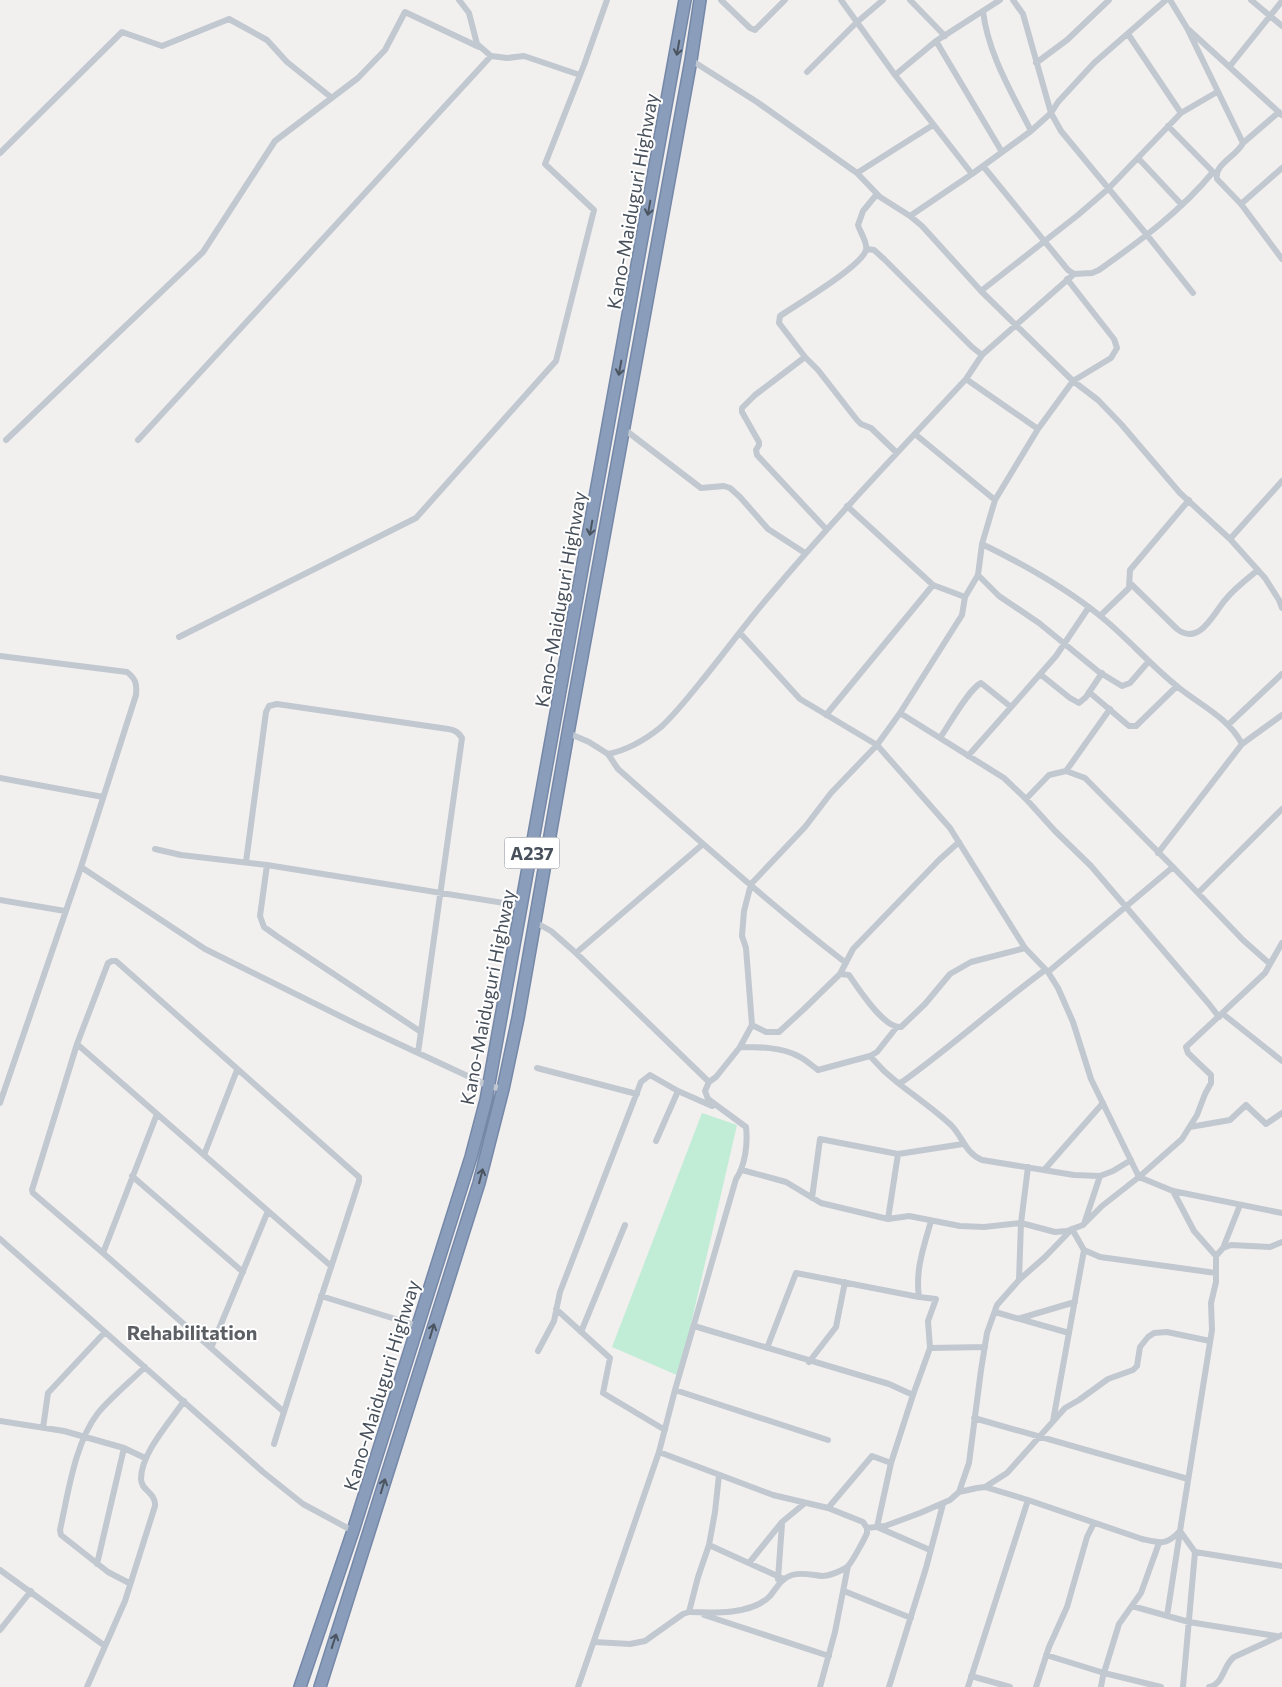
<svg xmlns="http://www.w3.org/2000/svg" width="1282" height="1687" viewBox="0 0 1282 1687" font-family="Commissioner,sans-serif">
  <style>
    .green { fill: #c1ecd5 }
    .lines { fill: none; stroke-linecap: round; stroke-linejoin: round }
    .highway-casing { stroke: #7588a7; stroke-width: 14 }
    .street { stroke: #c1c8d0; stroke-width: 6 }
    .highway { stroke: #8a9dbb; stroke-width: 11 }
    .oneway { stroke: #4b5560 }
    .labels { text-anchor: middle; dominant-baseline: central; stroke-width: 4; stroke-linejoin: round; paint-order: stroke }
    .shield { fill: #fff; stroke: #7f858c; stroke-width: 1 }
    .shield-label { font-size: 18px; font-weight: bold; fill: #48515b }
    .street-label { font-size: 19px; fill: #48515b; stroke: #fff }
    .neighbourhood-label { font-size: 20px; font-weight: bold; fill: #5c5f64; stroke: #fff }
  </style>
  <rect width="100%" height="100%" fill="#f2efef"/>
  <path class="green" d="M702 1113 737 1125 679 1376 612 1347Z"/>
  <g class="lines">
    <g class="highway-casing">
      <path id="highway" d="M300 1687 353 1531 471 1157 486 1100 685 0
        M320 1687 479 1183 503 1089 518 1018 568 733 691 60 700 0"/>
    </g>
    <path class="street" d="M459 0 469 13 477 44 491 56 507 58 524 56 580 75
      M721 0 750 28 755 30 785 0
      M841 0 895 75 972 174
      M910 0 945 36
      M1013 0 1023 14 1051 113 1061 131 1147 235 1193 293
      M1170 0 1187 28 1243 143
      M1251 0 1282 26
      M983 11C988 54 1012 93 1031 131
      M1189 30 1282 115
      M1128 34 1181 113
      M936 41 1002 152
      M691 60 757 102 857 173 880 197 910 216 922 226 981 291 1073 381 1098 400 1121 424 1180 493 1230 539 1265 578 1279 600 1282 608
      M1036 63 1067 40 1109 0
      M1230 66 1282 1
      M807 72 856 23 883 0
      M895 75 936 41 1000 0
      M1279 112 1243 143C1237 156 1214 164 1217 179L1241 204 1282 259
      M1168 126 1215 174
      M0 153 122 32 162 46 229 19 267 40 287 62 332 98
      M1138 158 1182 205
      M983 166 1068 270 1074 274
      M857 173 933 125
      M877 194 863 211 858 225C860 232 868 243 866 250 862 266 796 305 780 316L779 323 805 357 818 370 857 420 861 424 871 428 897 453
      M1241 204 1282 168
      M910 216 972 174 1031 131 1051 113 1058 102 1094 63 1166 0
      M867 249 874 250 884 259 972 347 982 355
      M981 291 1078 215 1108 189 1181 113 1217 92
      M805 357 755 395 742 408V412L759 442V445L756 450 757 455 826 529
      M966 379 1038 429
      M624 429 701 488 724 486 730 488 740 497 768 529 805 553
      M915 434 995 500
      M6 440 203 252 275 141 358 78 385 50 405 12 479 47
      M138 440 491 56
      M847 506 933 585 965 597
      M1230 539 1282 481
      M982 544C1023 564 1063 586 1099 615 1127 637 1150 665 1178 687 1200 705 1229 718 1242 744L1158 853
      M978 575 999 596 1039 623 1099 672 1122 686 1130 683 1149 661
      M1130 583 1177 629C1200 647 1214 612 1226 599 1235 588 1247 579 1258 570
      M1100 616 1129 588 1130 570 1189 500
      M740 633 800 699 877 745 950 828 1025 948 1048 972 1058 988 1073 1022 1091 1079 1139 1177 1173 1191 1282 1213
      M179 637 416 518 556 361 594 210 545 164 584 65 607 0
      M0 656 127 672C136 679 137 684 136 695L81 867 0 1103
      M1040 674 1070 698 1079 703 1086 697 1102 673
      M1089 692 1129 726H1136L1177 686
      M900 713 1004 778 1026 799 1055 831 1091 866 1209 1004 1219 1017
      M826 715 933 585
      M1229 724 1282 674
      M568 733 589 742 608 754 618 769C693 835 767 902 846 963
      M940 738C949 725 968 690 981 683L1011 707
      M1242 744 1282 715
      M608 754C628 750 645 740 661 727 675 714 687 699 699 684 723 655 745 624 770 595 833 520 900 450 966 379L982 355 1074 274 1092 273 1099 270C1140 241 1181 211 1213 172
      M968 756 1056 656 1089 607
      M1066 771 1110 709
      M0 778 103 797
      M1026 799 1049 775 1066 771 1085 778 1173 867 1243 940 1270 964
      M155 849 181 855 267 865 522 906
      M246 862 266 712 269 706 277 704 448 729C455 730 458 732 462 738L418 1053
      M267 865 260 916 264 927 278 937 421 1032
      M81 867 205 949 356 1024 489 1086 503 1089
      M1198 893 1282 809
      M0 900 65 911
      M535 922 551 931 576 953 709 1082 716 1077 740 1047 752 1025 746 948 742 936 744 911 751 884 805 827 831 793 877 745 900 713 962 615 965 597 978 575 982 544 995 500 1038 429 1073 381 1111 358 1117 348 1114 339 1067 279
      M576 953 703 844
      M1048 972 1173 867
      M840 974 853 949 939 860 959 842
      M1223 1014 1282 1061
      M752 1025 766 1032H779L804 1009 840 974 849 975C858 988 884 1029 901 1027L925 1004 950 974 971 962 1025 948
      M77 1044 32 1190 33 1193 103 1253 157 1114
      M740 1047C759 1047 781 1047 798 1056 805 1059 811 1065 818 1070L870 1056 877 1052 896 1028
      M870 1056 884 1071 898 1083 902 1082C951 1047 996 1006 1045 970
      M537 1068 637 1094
      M898 1083C916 1097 935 1110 951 1125 963 1137 965 1153 982 1160L1074 1175 1100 1176 1113 1171 1131 1160
      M1190 1127 1230 1120 1246 1105 1266 1124 1282 1113
      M656 1141 678 1091 712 1106
      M204 1155 237 1070
      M742 1170 786 1182 821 1203 888 1219 909 1216 960 1226 984 1227 1021 1223 1055 1232 1067 1231 1083 1225 1102 1206 1139 1177 1182 1139 1197 1115 1205 1094 1211 1083V1075L1188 1053 1186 1047 1265 973 1282 943
      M1044 1170 1103 1103
      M132 1176 243 1272
      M1173 1191 1194 1231 1216 1256
      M812 1198 820 1139 898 1154
      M888 1219 898 1154 963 1144
      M1084 1224 1100 1176
      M0 1239 263 1472 303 1504 353 1531
      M1223 1248 1240 1205
      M103 1253 284 1412
      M1019 1280 1021 1223 1028 1167
      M321 1296 418 1326
      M556 1309 610 1358 603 1393 665 1430
      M995 1312 1069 1333
      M1021 1318 1075 1302
      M694 1326 889 1384 913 1395 930 1348 928 1321 936 1299 919 1297C915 1270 924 1246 931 1221
      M581 1332 625 1225
      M211 1348 268 1211
      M767 1348 796 1273 919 1297
      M930 1348 985 1347
      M538 1351 554 1321 560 1292 641 1082 650 1075 678 1091
      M809 1362 836 1327 845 1282
      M675 1390 828 1440
      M974 1418 1188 1479
      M0 1421 64 1431 124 1448 145 1458
      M1053 1421 1084 1250
      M43 1428 48 1393 105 1332
      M274 1444C301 1356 331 1269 359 1181V1177L116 961H112L108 963 77 1044 331 1266
      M891 1463 877 1527 930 1550
      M719 1475 715 1512 709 1545 784 1579
      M985 1487 1007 1473 1065 1408 1079 1400 1108 1379 1133 1370 1137 1366 1140 1347 1148 1337 1154 1333 1167 1332 1210 1341
      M959 1492 977 1488 985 1487 1028 1500 1142 1539C1160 1543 1166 1546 1180 1531L1212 1330 1211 1303 1216 1282V1256L1223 1248 1231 1245 1270 1247 1282 1242
      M828 1508 872 1456 891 1463 913 1395
      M867 1528 885 1526 920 1513 950 1500 959 1492 969 1463 981 1370 987 1333 997 1305 1019 1280 1045 1257 1072 1229 1084 1250 1100 1257 1216 1273
      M1180 1531 1195 1552 1282 1566
      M749 1563 782 1522 805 1503
      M97 1564 124 1448
      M0 1570 105 1646
      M778 1579 782 1524
      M129 1583 108 1572 61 1535 60 1530C68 1494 75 1442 98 1413 110 1398 131 1381 145 1367
      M844 1591 911 1618
      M1132 1606 1189 1622 1276 1636
      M689 1612 698 1577 709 1545
      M704 1615 829 1656
      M1167 1616 1180 1532
      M0 1630 31 1591
      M594 1642 630 1644 645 1641 683 1614 689 1612C712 1613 752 1615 770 1596 777 1588 780 1579 792 1575 802 1572 812 1575 822 1576 829 1576 842 1571 848 1566 852 1562 864 1540 867 1533V1528L863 1522 828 1508 773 1495 659 1452
      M1046 1655 1104 1673 1161 1687
      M971 1676 1010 1687
      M87 1687 125 1601 155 1506C156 1492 141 1491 141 1479 141 1453 170 1422 184 1401
      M578 1687 659 1452 675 1390 736 1179C745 1166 748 1144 746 1127L708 1099 705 1091 709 1082
      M820 1687 835 1632 848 1566
      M889 1687 926 1568 943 1504
      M968 1687 1028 1500
      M1036 1687 1049 1647 1067 1607 1087 1537 1094 1523
      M1101 1687 1103 1676 1119 1624 1141 1593 1159 1543
      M1183 1687 1195 1552
      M1209 1687C1224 1684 1223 1665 1234 1657L1282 1635"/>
    <use href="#highway" class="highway"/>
  </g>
  <defs><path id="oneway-shaft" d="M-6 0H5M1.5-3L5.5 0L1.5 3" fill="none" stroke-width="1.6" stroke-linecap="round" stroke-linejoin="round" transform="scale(1.25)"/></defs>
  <g class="oneway">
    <use href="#oneway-shaft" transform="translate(678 48) rotate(100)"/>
    <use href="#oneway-shaft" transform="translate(649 208) rotate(100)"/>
    <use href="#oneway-shaft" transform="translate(620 368) rotate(100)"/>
    <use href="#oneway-shaft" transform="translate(591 528) rotate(100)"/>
    <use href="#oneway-shaft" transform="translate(481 1176) rotate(-75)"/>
    <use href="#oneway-shaft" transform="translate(432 1331) rotate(-73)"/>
    <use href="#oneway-shaft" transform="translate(383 1486) rotate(-73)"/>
    <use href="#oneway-shaft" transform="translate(334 1641) rotate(-72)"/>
  </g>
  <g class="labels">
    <rect class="shield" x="504.5" y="837.5" width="55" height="31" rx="4"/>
    <g class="shield-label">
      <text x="532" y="853">A237</text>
    </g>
    <g class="street-label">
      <text transform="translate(632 201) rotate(-80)">Kano-Maiduguri Highway</text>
      <text transform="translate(560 599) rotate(-80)">Kano-Maiduguri Highway</text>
      <text transform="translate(487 997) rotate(-79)">Kano-Maiduguri Highway</text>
      <text transform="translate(381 1385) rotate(-73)">Kano-Maiduguri Highway</text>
    </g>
    <g class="neighbourhood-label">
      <text x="192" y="1332">Rehabilitation</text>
    </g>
  </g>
</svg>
